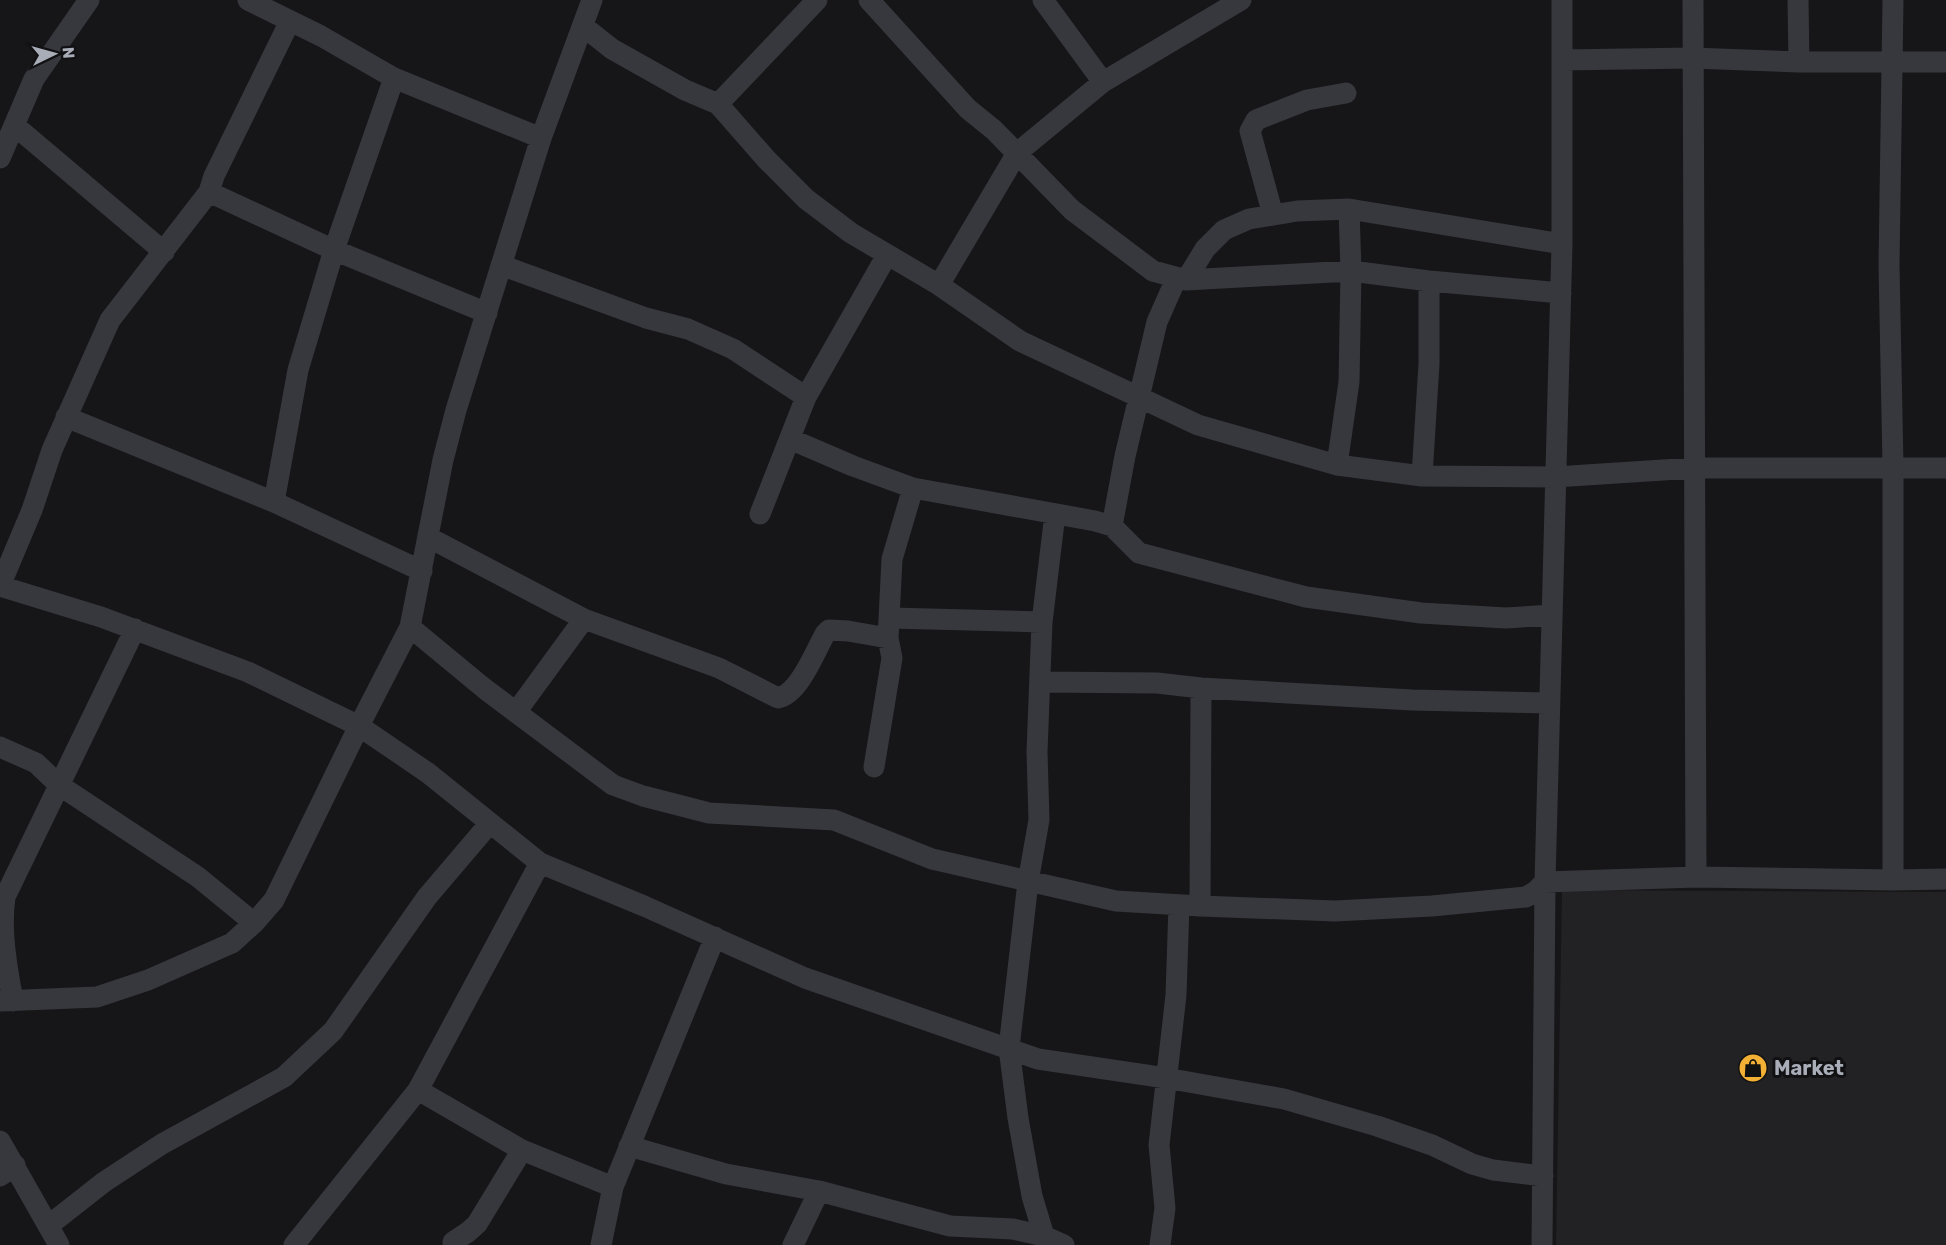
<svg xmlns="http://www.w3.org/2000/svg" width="1946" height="1245" viewBox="0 0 1946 1245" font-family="Rubik,sans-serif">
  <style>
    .built { fill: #222225 }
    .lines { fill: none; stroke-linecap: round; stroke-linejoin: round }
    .minor { stroke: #37383d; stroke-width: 21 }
    .labels { text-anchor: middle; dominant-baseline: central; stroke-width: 6; stroke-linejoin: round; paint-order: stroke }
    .poi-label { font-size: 20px; font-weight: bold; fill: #a8adb8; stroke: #111113; text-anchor: start }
  </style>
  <rect width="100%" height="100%" fill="#161618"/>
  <path class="built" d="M1562 890 1946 892V1245H1556Z"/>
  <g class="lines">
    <path class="minor" d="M248 0 321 36 394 78 541 138
      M869 0 968 109 994 130 1072 210 1153 271 1186 280 1351 271 1429 281 1561 293
      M1043 0 1103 82
      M1693 0 1696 877
      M1798 0 1799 62
      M583 26 612 49 685 90 718 104 767 160 806 199 851 233 939 285 1020 341 1198 425 1337 465 1422 476 1555 477 1694 468H1946
      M1562 60 1692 58 1799 62H1946
      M718 104 817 0
      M14 125 164 252
      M0 158 34 79 89 0
      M209 192 334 250 487 313
      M1273 215 1250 131 1256 120 1307 100 1346 93
      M501 265 646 318 688 329 733 349 806 397
      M1186 280 1205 249 1224 230 1249 219 1297 211 1349 209 1562 244
      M939 285 1017 153 1103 82 1241 0
      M66 417 274 502 422 571
      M790 439 853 466 913 488 1095 521 1112 526 1139 553 1306 597 1421 613 1506 618 1552 615
      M1337 465 1349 382 1351 271 1349 209
      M1422 476 1429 364V281
      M274 502 298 370 334 250 394 78
      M760 514 806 397 887 255
      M1112 526 1125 456 1157 322 1176 279
      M428 537 584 619 719 668 778 698C799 694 815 652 825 634L829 630 848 631 888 638
      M0 586 101 617 248 672 359 726 428 773 540 863 644 906 805 978 1038 1059 1166 1078 1284 1099 1377 1126 1432 1145 1472 1164 1493 1170 1543 1176
      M0 586 32 510 52 450 110 320 209 192 214 176 290 21
      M890 618 1042 622
      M410 627 485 689 613 785 643 796 709 813 834 820 932 859 1116 901 1200 906 1335 911 1432 906 1526 897 1536 891 1545 882 1696 877 1893 880 1946 879
      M1041 682 1157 683 1201 688 1412 700 1549 703
      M516 712 584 619
      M0 747 36 763 59 785 198 877 254 923
      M874 767 892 658 888 638 892 559 913 488
      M1893 880V466L1889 265 1893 0
      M1200 906 1201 688
      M0 1001 97 997 148 980 232 943 254 923 274 900 359 726 410 627 443 460 456 410 541 138 592 0
      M13 1001C7 967 0 931 5 897L135 629
      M418 1090 522 1150 613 1187
      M0 1141 59 1245
      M629 1146 726 1174 819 1191 950 1226 1013 1229 1044 1236 1064 1245
      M0 1176 15 1165
      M48 1226 104 1182 162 1144 284 1077 333 1031 427 897 490 823
      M1044 1236 1032 1196 1018 1118 1009 1048 1028 882 1039 820 1037 752 1042 622 1055 514
      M453 1242 468 1232 477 1224 522 1150
      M294 1245 418 1090 540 863
      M601 1245 613 1187 715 937
      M793 1245 819 1191
      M1160 1245 1165 1208 1159 1145 1176 995 1179 905
      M1542 1245 1545 882 1562 244V0"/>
  </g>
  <defs>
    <g id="shop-disc" transform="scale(1.5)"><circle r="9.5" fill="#f2b134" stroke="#111113"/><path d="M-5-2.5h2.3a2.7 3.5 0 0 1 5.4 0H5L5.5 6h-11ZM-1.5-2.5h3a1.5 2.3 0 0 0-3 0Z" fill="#111"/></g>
  </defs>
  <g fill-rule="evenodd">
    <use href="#shop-disc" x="1753" y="1068"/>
  </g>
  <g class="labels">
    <g class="poi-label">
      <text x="1774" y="1068">Market</text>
    </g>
  </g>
  <g transform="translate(54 54) rotate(85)" stroke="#111113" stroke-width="4.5" paint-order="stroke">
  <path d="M0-4.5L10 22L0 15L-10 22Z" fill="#a8adb8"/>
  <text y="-9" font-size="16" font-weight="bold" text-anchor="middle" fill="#a8adb8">N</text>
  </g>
</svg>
